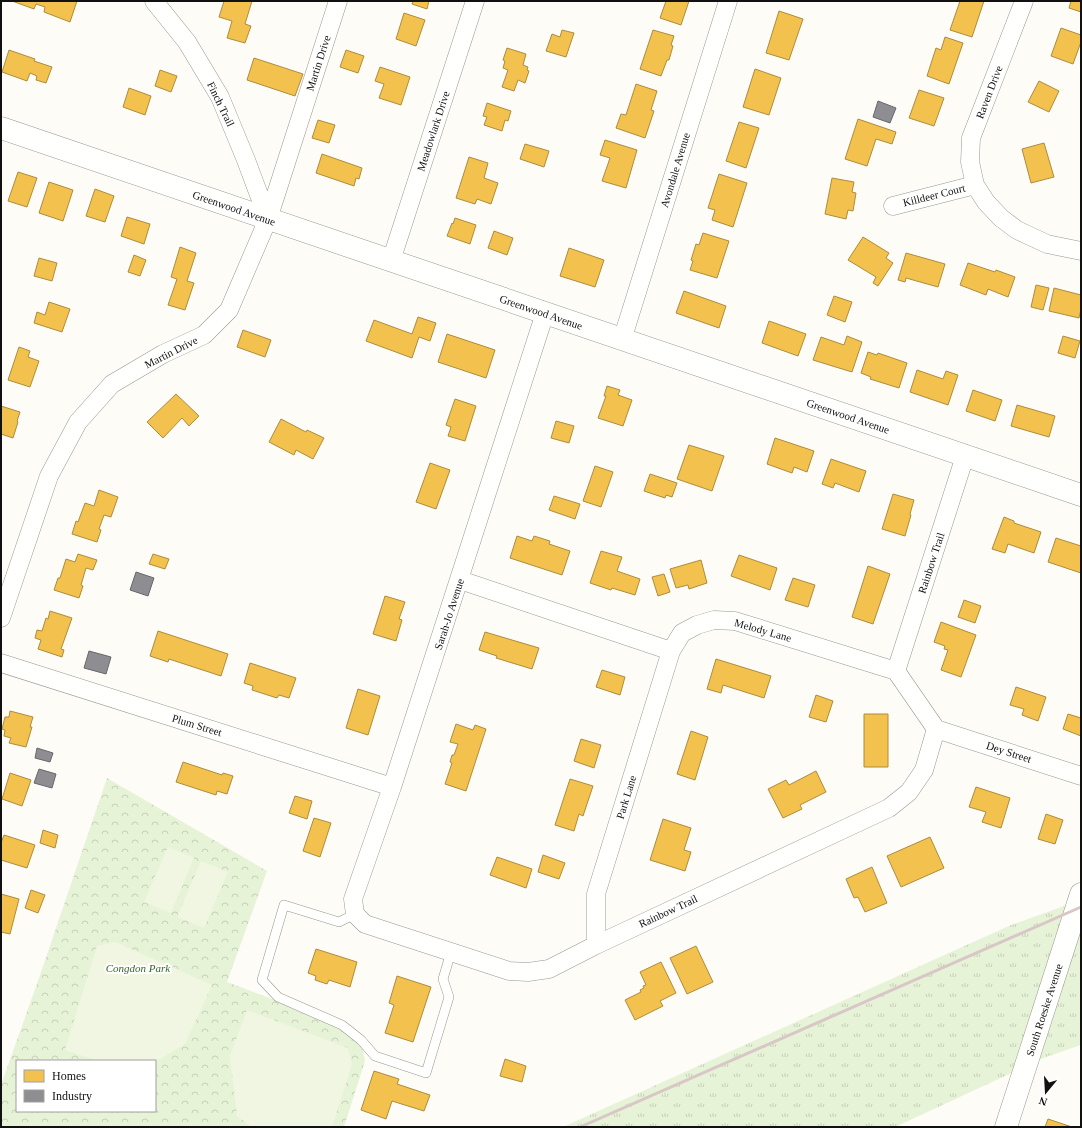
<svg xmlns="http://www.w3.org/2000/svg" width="1082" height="1128" viewBox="0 0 1082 1128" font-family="'Times New Roman',serif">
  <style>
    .grass { fill: url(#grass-tufts) }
    .park { fill: url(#park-crowns); fill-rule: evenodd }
    .pitch { fill: #f0f6e1 }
    .homes { fill: #f2c14e; stroke: #ae8c3c }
    .industry { fill: #8d8d92; stroke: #68686b }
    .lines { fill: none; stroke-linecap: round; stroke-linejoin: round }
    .service-casing { stroke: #979795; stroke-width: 10 }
    .minor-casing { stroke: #979795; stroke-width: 19 }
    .tertiary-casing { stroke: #979795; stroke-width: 23 }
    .service { stroke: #fffffe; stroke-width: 9 }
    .minor { stroke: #fffffe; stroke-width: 18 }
    .tertiary { stroke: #fffffe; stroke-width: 22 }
    .rail { stroke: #d9c6c7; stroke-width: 3 }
    .labels { text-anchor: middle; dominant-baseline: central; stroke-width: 4; stroke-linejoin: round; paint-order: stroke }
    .street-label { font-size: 11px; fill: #111; stroke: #fff }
    .park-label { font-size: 11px; font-style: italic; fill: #2f6b1f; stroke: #fff }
  </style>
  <defs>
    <pattern id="grass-tufts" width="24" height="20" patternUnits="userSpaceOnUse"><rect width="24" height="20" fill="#e7f3d7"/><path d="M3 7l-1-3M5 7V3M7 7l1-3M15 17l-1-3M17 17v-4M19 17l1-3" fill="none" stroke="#c5cfb8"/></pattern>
    <pattern id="park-crowns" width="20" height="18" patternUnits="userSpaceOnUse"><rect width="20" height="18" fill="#e7f3d7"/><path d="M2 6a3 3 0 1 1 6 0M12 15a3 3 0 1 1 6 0" fill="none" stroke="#c5cfb8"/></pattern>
  </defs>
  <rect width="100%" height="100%" fill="#fdfcf7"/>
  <path class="grass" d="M1081 900V1045L1046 1057 895 1127H563L1011 925Z"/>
  <path class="park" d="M107 778 267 871 227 982 357 1031 362 1046 365 1061 344 1127H1V1085L39 978ZM17 1061H155V1111H17Z"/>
  <path class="pitch" d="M168 847 194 858 171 913 144 902Z
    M201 861 228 872 204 928 177 917Z
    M115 942 212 985 185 1044 155 1062 99 1061 65 1050 97 946Z
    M247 1010 348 1048 352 1064 332 1127H252L237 1116 230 1056Z"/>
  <path class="homes" d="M12 1H77L70 22 44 12 45 7 36 4 34 9Z
    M224 1H252L245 24 251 26 245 43 227 38 232 21 219 17Z
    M413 1H429L427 9 412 4Z
    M666 1H689L681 25 660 18Z
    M960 1H984L972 37 950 30Z
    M1071 1H1081V12L1069 8Z
    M779 11 803 19 789 60 766 53Z
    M404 13 425 20 416 46 396 39Z
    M1061 28 1081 35V42L1073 64 1051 56Z
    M562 30 574 33 566 57 546 51 552 34 560 37Z
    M653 30 674 36 671 45 673 46 669 60H667L661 76 640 69Z
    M945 37 963 43 949 84 927 76 936 48 941 50Z
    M507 48 526 54 523 65 528 67 527 70 529 71 525 83 518 80 514 91 502 87 508 70 503 68 505 61 503 60Z
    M9 50 35 59 34 61 52 67 46 83 36 80 37 76 30 73 27 81 2 72Z
    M346 50 364 56 358 73 340 67Z
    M254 58 303 74 295 96 247 80Z
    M380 67 410 77 401 105 379 98 384 84 375 81Z
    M755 69 781 78 769 115 743 107Z
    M160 70 177 76 171 92 155 86Z
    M1039 81 1059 91 1049 112 1028 102Z
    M636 84 657 91 651 110 654 111 645 138 616 128 621 114 626 115Z
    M129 88 151 96 145 115 123 107Z
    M919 90 944 98 934 126 909 118Z
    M487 103 511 111 508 121 505 120 502 131 484 125 487 117 483 116Z
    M858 119 896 132 892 144 876 139 867 166 845 159Z
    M318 120 335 125 329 143 312 138Z
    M739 122 759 128 746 168 726 161Z
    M605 140 637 150 626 188 602 181 610 158 600 155Z
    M1044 143 1054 177 1031 183 1022 149Z
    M525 144 549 151 544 167 520 159Z
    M322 154 362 168 359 179 356 178 354 186 316 173Z
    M469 157 488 163 484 178 498 183 491 204 477 199 475 204 456 198Z
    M18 172 37 178 27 207 8 201Z
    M719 174 747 183 733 227 712 220 715 210 708 208Z
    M832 178 854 182 852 192 856 193 853 211 848 210 846 219 825 214Z
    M49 182 73 190 63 221 39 213Z
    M95 189 114 196 105 222 86 216Z
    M127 217 150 224 144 244 121 236Z
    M455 218 476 225 470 244 447 236 452 223 453 224Z
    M494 231 513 238 507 255 488 248Z
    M703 233 729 241 717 278 690 270 693 261 691 260 696 244 699 245Z
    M863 237 889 253 886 258 893 263 878 286 873 283 876 277 848 260Z
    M180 247 196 253 187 281 194 283 185 310 168 305 177 279 171 277Z
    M569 248 604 260 595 287 560 276Z
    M906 253 945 264 938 287 906 278 905 282 898 280Z
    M134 255 146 260 140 276 128 272Z
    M39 258 57 263 52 281 34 276Z
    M968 263 995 272 996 270 1015 277 1008 297 988 289 986 295 960 285Z
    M1036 285 1049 288 1043 310 1031 307Z
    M1054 288 1081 295V309L1079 318 1049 311Z
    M684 291 726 306 719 328 676 313Z
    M834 296 852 302 845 322 827 315Z
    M49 302 70 309 62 332 34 323 37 312 45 315Z
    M418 317 436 323 430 341 419 337 412 358 366 341 374 320 412 334Z
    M769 321 806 334 798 356 762 343Z
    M243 330 271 340 265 357 237 347Z
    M447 334 495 350 486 378 438 362Z
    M847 336 862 342 852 372 813 360 821 337 844 345Z
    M1063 336 1080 341 1075 358 1058 353Z
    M19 347 30 351 28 357 39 361 30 387 8 380Z
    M868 352 877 355 878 353 907 363 899 388 870 379 871 377 861 373Z
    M917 370 943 379 946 371 958 375 948 405 910 392Z
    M607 386 620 390 618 395 632 400 623 426 598 418 606 396H604Z
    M973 390 1002 400 995 421 966 411Z
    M176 394 199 416 189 426 182 418 163 438 147 422Z
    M455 399 476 406 465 441 448 436 451 427 446 425Z
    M1017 405 1055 416 1049 437 1011 426Z
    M1 406 20 412 17 421 18 422 13 438 1 434Z
    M281 419 306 432 307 430 324 438 313 459 296 450 294 455 269 442Z
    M556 421 574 426 569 443 551 438Z
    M775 438 814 451 807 472 794 467 792 473 767 464Z
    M689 445 724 456 712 491 677 479Z
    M831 459 866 471 859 492 835 483 833 488 822 484Z
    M430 463 450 470 436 509 416 502Z
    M595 466 613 472 601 507 583 501Z
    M650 474 677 483 672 497 666 495 665 498 644 491Z
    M99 490 118 497 111 517 104 515 99 529 101 530 97 542 72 534 76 521 78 522 85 503 94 506Z
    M893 494 914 500 910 514 911 515 905 536 882 529Z
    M554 496 580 504 575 519 549 510Z
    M1004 517 1014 521V523L1041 532 1034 553 1008 544 1005 553 992 549Z
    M517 536 532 541 534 536 550 541 549 544 570 551 562 575 510 558Z
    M1056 538 1081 546V573L1048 562Z
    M601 551 622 557 617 571 640 579 635 595 612 588 611 590 590 583Z
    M78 554 97 560 93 570 86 568 81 585 83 586 79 598 54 590 58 578H60L66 559 75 562Z
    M153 554 169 559 165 569 149 564Z
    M739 555 777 568 770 590 731 576Z
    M701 560 707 583 689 589 688 585 676 588 670 569Z
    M868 566 890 574 873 624 852 617Z
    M664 574 670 592 658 596 652 577Z
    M793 578 815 585 808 607 785 600Z
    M385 596 405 602 399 619 402 620 396 641 373 634Z
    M964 600 981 606 975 623 958 617Z
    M50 611 72 618 61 649 64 650 62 657 38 649 41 640 35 638 37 630 42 631 46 618 48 619Z
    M941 622 976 635 961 677 941 670 948 650 944 649 945 646 934 642Z
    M158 631 228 654 221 676 169 659 168 662 150 656Z
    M485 632 539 648 532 669 496 658 497 656 479 650Z
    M716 659 771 676 764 698 723 685 721 693 707 689Z
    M250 663 296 678 289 698 279 695 277 698 252 690 253 686 244 683Z
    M602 670 625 677 620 695 596 687Z
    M1016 687 1046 697 1038 721 1022 715 1024 709 1010 705Z
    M358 689 380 696 368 735 346 728Z
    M816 695 833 701 826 722 809 717Z
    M10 711 33 717 30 727H32L26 747 9 743 11 738 4 736 5 730 2 729 5 717H9Z
    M864 714H888V767H864Z
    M1068 714 1081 718V736L1063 729Z
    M456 724 473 730 475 725 486 729 466 791 445 784 452 763 450 762 452 755H454L458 744 450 742Z
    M691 731 708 737 695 780 677 774Z
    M581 739 601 745 594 768 574 761Z
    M183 762 222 775 223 773 233 776 227 794 217 791 216 795 176 782Z
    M816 771 826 792 800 805 802 809 783 818 768 789 786 780 789 785Z
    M10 773 31 780 22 806 2 799Z
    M570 779 593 786 583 816 579 814 574 831 555 825Z
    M976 787 1010 798 1001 828 982 822 986 812 969 807Z
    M295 796 312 801 307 819 289 813Z
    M1046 814 1063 820 1055 844 1038 839Z
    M314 818 331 823 320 857 303 851Z
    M663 819 691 828 684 850 691 852 685 871 650 860Z
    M43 830 58 835 55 848 40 843Z
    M4 835 35 845 27 868 1 860V843Z
    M930 837 944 868 901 887 887 856Z
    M543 855 565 863 559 879 538 872Z
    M497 857 532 869 526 888 490 875Z
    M872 867 887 903 865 912 858 897 854 898 846 879Z
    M31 890 45 895 38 913 25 908Z
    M1 894 19 899 10 934 1 932Z
    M696 946 713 982 687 994 670 958Z
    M316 949 357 962 350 987 329 980 327 984 315 980 316 976 308 973Z
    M661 962 676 993 660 1001 663 1006 635 1020 625 1000 641 992 640 990 644 988 643 986 646 985 640 972Z
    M397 976 431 987 413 1042 385 1033 394 1005 389 1003Z
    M505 1059 526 1066 522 1082 500 1076Z
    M374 1071 399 1079 397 1084 430 1095 424 1111 392 1101 386 1119 361 1110Z
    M1048 1119 1072 1127H1045Z"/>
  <path class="industry" d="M878 101 896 108 890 123 873 117Z
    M136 572 154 578 148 596 130 590Z
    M89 651 111 657 106 674 84 668Z
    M37 748 53 753 50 762 35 758Z
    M39 769 56 774 52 788 34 783Z"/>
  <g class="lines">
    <g class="service-casing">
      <path id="service" d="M355 914 339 922 284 905 262 980 278 997 342 1025 361 1040 375 1056 426 1073 449 997 443 979 451 952"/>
    </g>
    <g class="minor-casing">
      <path id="minor" d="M154 1 187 42 220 97 246 160 268 219
        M1024 1 971 138 970 162 975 185 986 202 1001 218 1017 230 1047 244 1081 251
        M893 206 975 185
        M391 261 475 1
        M545 313 392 787 353 899 355 914 365 924 509 971 528 972 549 969 596 945 889 808 909 792 924 770 936 729
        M622 340 728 1
        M460 580 671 651 682 633 697 625 714 620 735 621 896 671 936 729
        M1 618 49 476 78 422 112 384 163 354 204 335 229 310 268 219 338 1
        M1 663 392 787
        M896 671 965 456
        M936 729 1081 776
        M596 945V894L671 651"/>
    </g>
    <g class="tertiary-casing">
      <path id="tertiary" d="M1 128 1081 495
        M1006 1127 1081 894"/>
    </g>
    <use href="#service" class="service"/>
    <use href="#minor" class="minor"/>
    <use href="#tertiary" class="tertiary"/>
    <path class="rail" d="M580 1127 1081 907"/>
  </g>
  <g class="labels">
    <g class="street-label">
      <text transform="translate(318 63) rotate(-72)">Martin Drive</text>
      <text transform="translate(989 92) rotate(-69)">Raven Drive</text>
      <text transform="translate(221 104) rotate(64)">Finch Trail</text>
      <text transform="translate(433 131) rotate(-72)">Meadowlark Drive</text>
      <text transform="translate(675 170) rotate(-73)">Avondale Avenue</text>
      <text transform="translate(934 195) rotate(-14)">Killdeer Court</text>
      <text transform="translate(234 208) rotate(19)">Greenwood Avenue</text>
      <text transform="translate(541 312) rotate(19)">Greenwood Avenue</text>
      <text transform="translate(171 352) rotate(-27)">Martin Drive</text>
      <text transform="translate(848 416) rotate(19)">Greenwood Avenue</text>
      <text transform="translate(931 563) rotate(-72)">Rainbow Trail</text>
      <text transform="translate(449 614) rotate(-72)">Sarah-Jo Avenue</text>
      <text transform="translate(763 630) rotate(16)">Melody Lane</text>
      <text transform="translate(197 725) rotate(17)">Plum Street</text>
      <text transform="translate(1009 752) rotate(18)">Dey Street</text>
      <text transform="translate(626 797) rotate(-73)">Park Lane</text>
      <text transform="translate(668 911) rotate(-25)">Rainbow Trail</text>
      <text transform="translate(1044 1010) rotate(-72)">South Roeske Avenue</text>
    </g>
    <g class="park-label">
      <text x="138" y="968">Congdon Park</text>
    </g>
  </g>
  <rect width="1082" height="1128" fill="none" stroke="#111111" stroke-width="4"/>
  <rect x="16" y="1060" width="140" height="52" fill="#ffffff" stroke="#a0a0a0"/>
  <rect x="24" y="1070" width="20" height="12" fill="#f2c14e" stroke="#a0a0a0"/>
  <text x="52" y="1080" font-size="12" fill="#111111">Homes</text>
  <rect x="24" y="1090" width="20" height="12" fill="#8d8d92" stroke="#a0a0a0"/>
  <text x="52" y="1100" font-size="12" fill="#111111">Industry</text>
  <g transform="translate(1046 1092) rotate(198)" stroke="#ffffff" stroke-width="3" paint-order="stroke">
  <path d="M0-3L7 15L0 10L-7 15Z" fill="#111111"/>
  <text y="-6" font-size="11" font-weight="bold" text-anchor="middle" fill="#111111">N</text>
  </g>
</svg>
